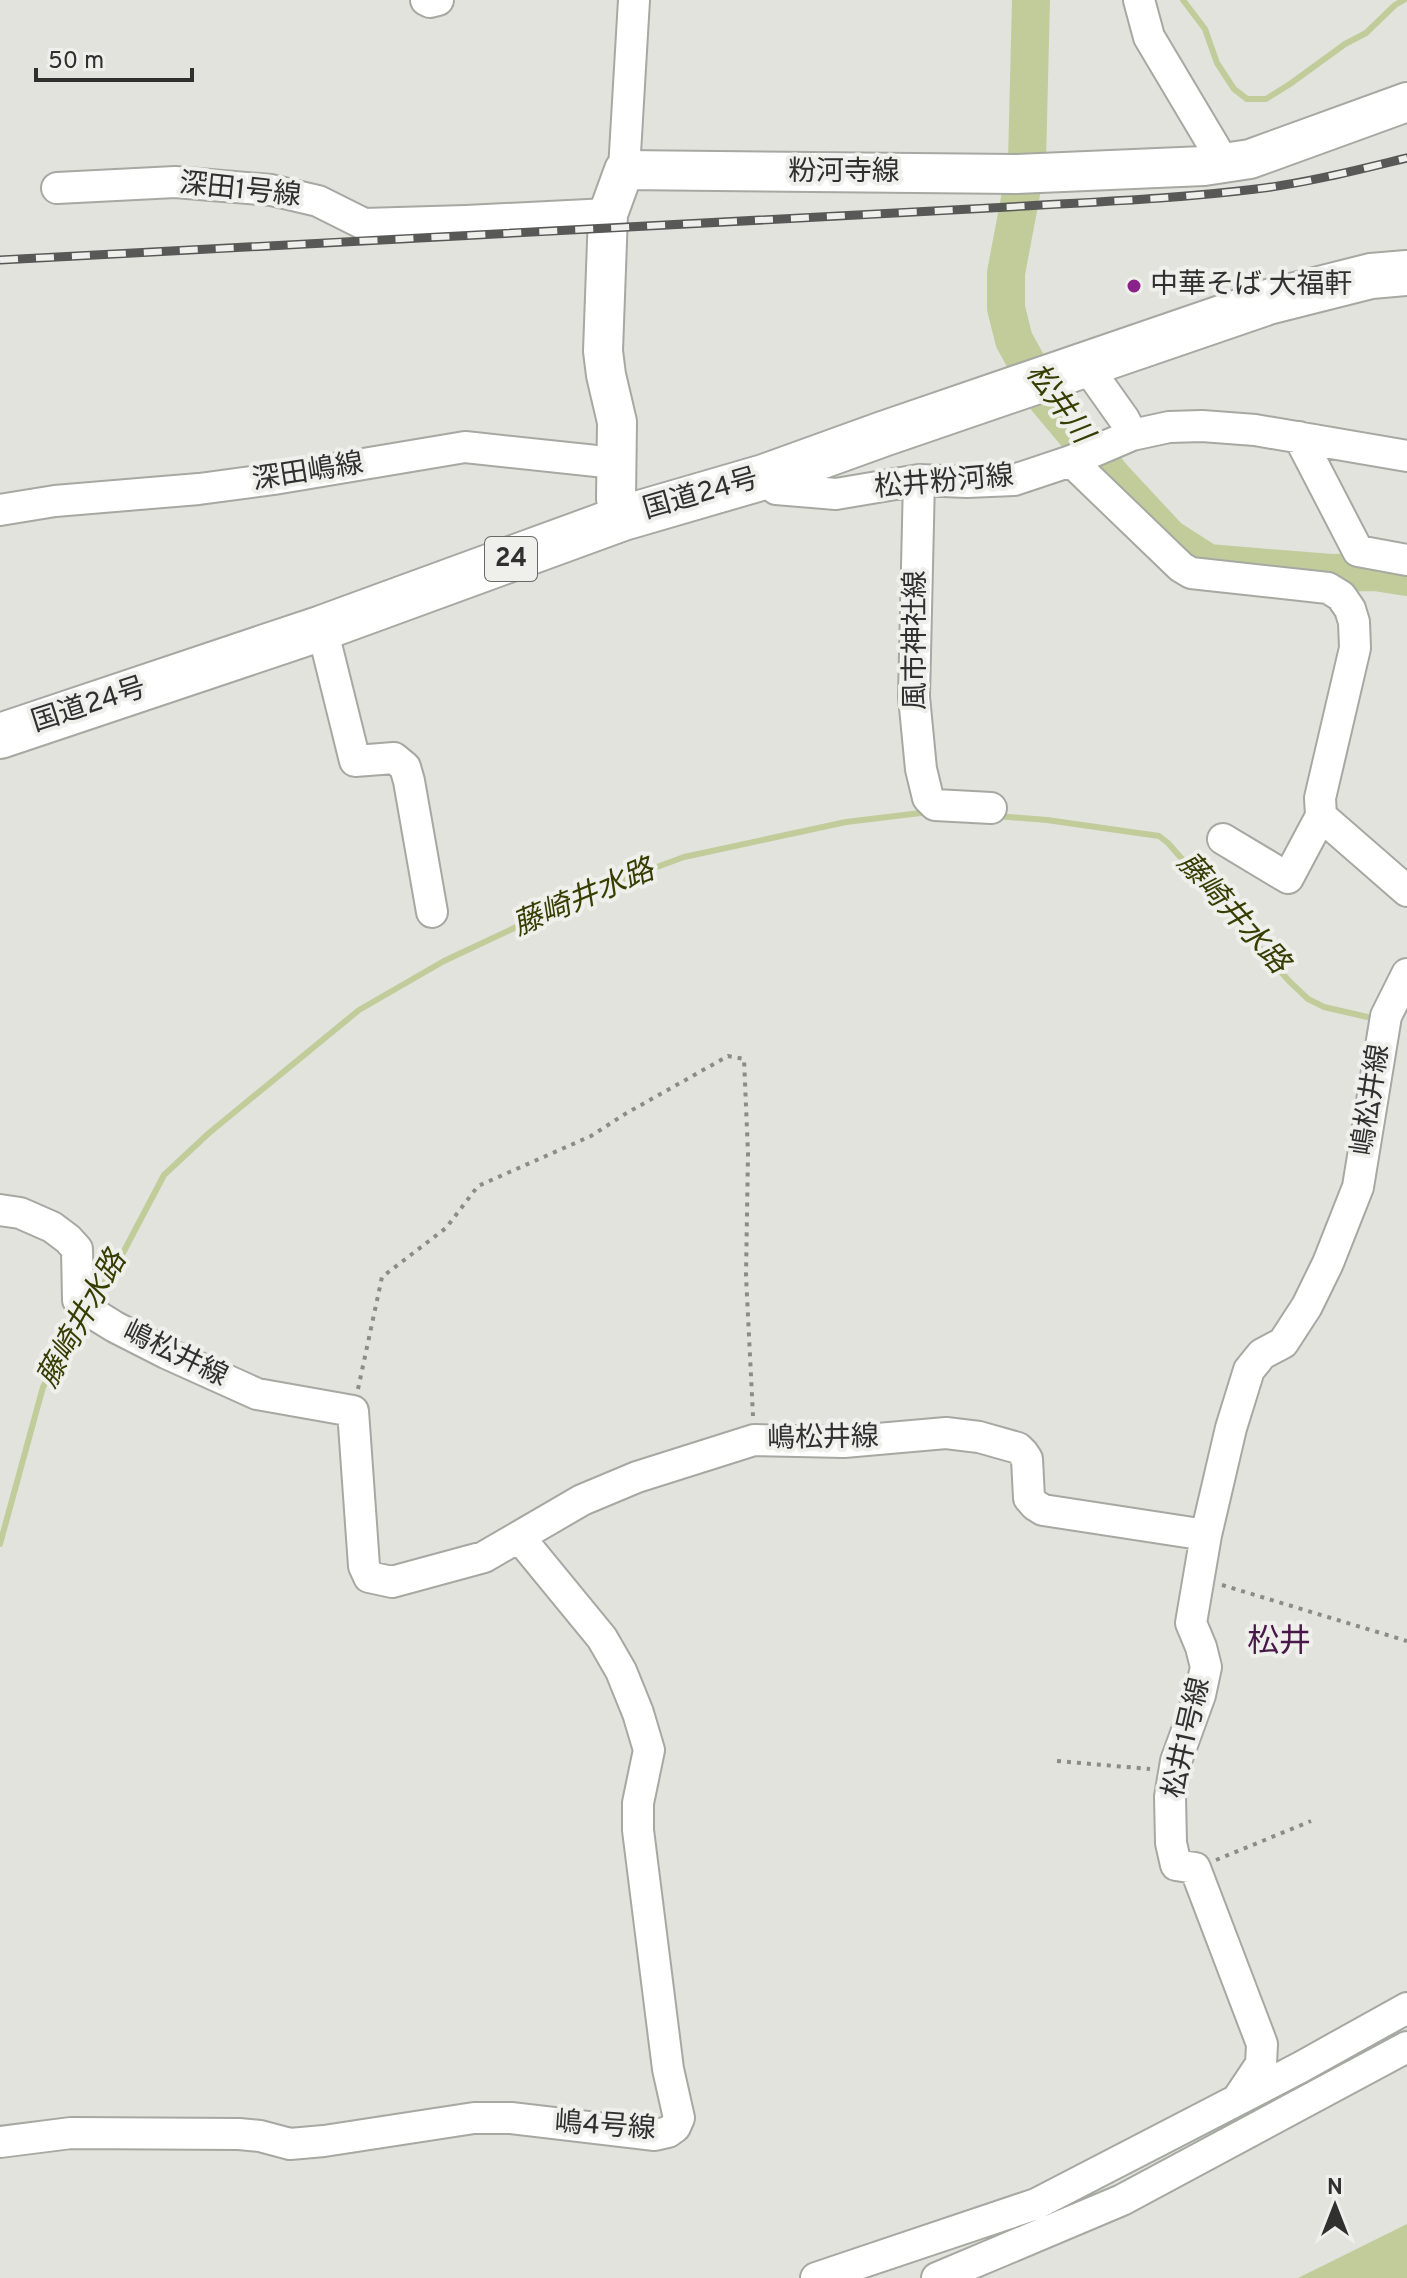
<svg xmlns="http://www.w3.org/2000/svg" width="1407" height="2278" viewBox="0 0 1407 2278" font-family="Overpass,'Noto Sans JP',sans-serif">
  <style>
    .water { fill: #c1cc9a }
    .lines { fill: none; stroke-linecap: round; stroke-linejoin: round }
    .stream { stroke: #c1cc9a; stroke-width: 6 }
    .river { stroke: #c1cc9a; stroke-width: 38 }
    .minor-casing { stroke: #a6a8a2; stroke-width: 34 }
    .major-casing { stroke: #a6a8a2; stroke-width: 42 }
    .highway-casing { stroke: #a6a8a2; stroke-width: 48 }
    .path { stroke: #8b8c88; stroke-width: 4; stroke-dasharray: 4 6; stroke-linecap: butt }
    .minor { stroke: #fff; stroke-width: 30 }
    .major { stroke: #fff; stroke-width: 38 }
    .highway { stroke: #fff; stroke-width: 44 }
    .rail-casing { stroke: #585956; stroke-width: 9 }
    .rail { stroke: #eff0eb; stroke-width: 6; stroke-dasharray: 18; stroke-linecap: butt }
    .poi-dot { fill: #892289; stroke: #eff0eb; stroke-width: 3 }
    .labels { text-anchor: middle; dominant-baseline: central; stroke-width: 8; stroke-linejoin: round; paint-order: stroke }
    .shield { fill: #eff0eb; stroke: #696a67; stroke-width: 2 }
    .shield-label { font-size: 26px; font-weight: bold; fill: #30312f }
    .street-label { font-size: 28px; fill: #30312f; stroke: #eff0eb }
    .poi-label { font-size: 28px; fill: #30312f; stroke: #eff0eb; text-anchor: start }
    .water-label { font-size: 30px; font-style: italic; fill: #363e02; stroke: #eff0eb }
    .quarter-label { font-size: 32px; fill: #481848; stroke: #eff0eb }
  </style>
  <rect width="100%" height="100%" fill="#e2e3dd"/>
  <path class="water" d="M1407 2224V2278H1298Z"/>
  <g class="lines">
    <path class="stream" d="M1183 0 1205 29 1217 63 1234 89 1247 99H1266L1290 84 1345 44 1366 33 1395 5 1404 0
      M996 816 1047 820 1159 836 1168 843 1289 981 1308 999 1324 1007 1376 1019
      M93 1301 124 1251 164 1175 209 1133 359 1010 444 961 597 889 684 857 846 822 929 812
      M0 1544 43 1387 83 1317"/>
    <path class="river" d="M1031 0 1027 162 1006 273V308L1014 340 1046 398 1114 479 1169 538 1208 563 1331 573 1375 572 1407 577"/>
    <g class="minor-casing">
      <path id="minor" d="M426 0 430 2 438 0
        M1139 0 1149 37 1224 163
        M624 170 634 0
        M57 188 175 182 271 190 318 201 364 224 466 221 608 214
        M1085 364 1124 419 1132 435
        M1299 437 1358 551 1407 560
        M1071 461 1181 567 1191 573 1328 588 1341 596 1350 609 1354 622 1355 648 1320 798 1321 816 1407 891
        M764 477 776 489 836 494 919 480 967 482 1014 480 1071 461 1132 435 1169 427 1202 426 1255 430 1407 456
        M919 480 914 697 921 769 928 798 935 805 991 808
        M0 510 55 501 199 489 274 479 465 447 615 463
        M322 628 355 761 394 758 405 767 409 781 432 912
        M1223 839 1288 878 1321 816
        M0 1210 20 1213 52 1227 68 1239 77 1249 78 1300 94 1314 115 1327 166 1353 257 1394 353 1411 364 1566 369 1577 392 1582 484 1557 582 1500 637 1477 754 1440 844 1442 946 1433 979 1437 1018 1448 1023 1453 1027 1459 1029 1498 1035 1505 1043 1510 1206 1535 1231 1428 1249 1370 1262 1354 1283 1343 1307 1306 1328 1263 1358 1187 1386 1016 1407 974
        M1206 1535 1191 1623 1201 1647 1206 1667 1200 1695 1176 1761 1170 1797 1171 1843 1176 1865 1195 1868 1262 2044 1261 2064 1239 2097
        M0 2142 71 2133 239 2134 260 2136 290 2144 324 2141 474 2118H511L655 2135 668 2132 675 2127 679 2118 668 2069 638 1830V1803L649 1750 638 1713 621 1671 602 1638 520 1538
        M816 2278 1036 2204 1301 2067 1407 2008
        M937 2278 1122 2200 1407 2047"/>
    </g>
    <g class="major-casing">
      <path id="major" d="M623 518 616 499 617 422 606 375 603 351 608 214 624 170 1016 174 1204 166 1250 159 1407 102"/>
    </g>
    <g class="highway-casing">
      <path id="highway" d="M0 736 322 628 623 518 764 477 883 434 1268 302 1371 276 1407 273"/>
    </g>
    <path class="path" d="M358 1389 382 1277 446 1228 478 1186 591 1136 625 1114 728 1056 744 1059 748 1153 746 1276 753 1416
      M1222 1585 1407 1641
      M1057 1761 1150 1769
      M1216 1860 1311 1821"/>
    <use href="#minor" class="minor"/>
    <use href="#major" class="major"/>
    <use href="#highway" class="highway"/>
    <g class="rail-casing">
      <path id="rail" d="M0 260 1009 207C1091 202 1174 199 1256 189 1307 183 1357 170 1407 158"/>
    </g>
    <use href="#rail" class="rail"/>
  </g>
  <circle class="poi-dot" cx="1134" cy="286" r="8"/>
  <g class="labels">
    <rect class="shield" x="485" y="537" width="52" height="44" rx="6"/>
    <g class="shield-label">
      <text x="511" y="559">24</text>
    </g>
    <g class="street-label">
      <text x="844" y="173">粉河寺線</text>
      <text transform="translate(240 191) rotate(6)">深田1号線</text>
      <text transform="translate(308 473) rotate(-9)">深田嶋線</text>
      <text transform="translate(944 483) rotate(-5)">松井粉河線</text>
      <text transform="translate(701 495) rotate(-16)">国道24号</text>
      <text transform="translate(917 640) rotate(-90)">風市神社線</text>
      <text transform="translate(89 706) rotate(-18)">国道24号</text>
      <text transform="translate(1372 1100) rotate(-81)">嶋松井線</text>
      <text transform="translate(175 1355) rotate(26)">嶋松井線</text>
      <text transform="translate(823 1439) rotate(-1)">嶋松井線</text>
      <text transform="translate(1188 1738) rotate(-77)">松井1号線</text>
      <text transform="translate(605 2127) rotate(4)">嶋4号線</text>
    </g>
    <g class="poi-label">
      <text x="1150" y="286">中華そば 大福軒</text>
    </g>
    <g class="water-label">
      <text transform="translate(1058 404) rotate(54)">松井川</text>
      <text transform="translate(584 899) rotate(-23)">藤崎井水路</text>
      <text transform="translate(1232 914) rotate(48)">藤崎井水路</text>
      <text transform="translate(83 1320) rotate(-61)">藤崎井水路</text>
    </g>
    <g class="quarter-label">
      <text x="1279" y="1643">松井</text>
    </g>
  </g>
  <g transform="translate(1335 2206)" stroke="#eff0eb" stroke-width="6" paint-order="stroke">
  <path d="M0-6L14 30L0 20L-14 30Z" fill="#30312f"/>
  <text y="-12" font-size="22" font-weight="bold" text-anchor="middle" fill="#30312f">N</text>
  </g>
  <path d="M36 68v12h156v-12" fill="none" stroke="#30312f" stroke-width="4"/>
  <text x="48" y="68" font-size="24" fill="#30312f" stroke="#eff0eb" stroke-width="6" paint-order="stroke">50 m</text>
</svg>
